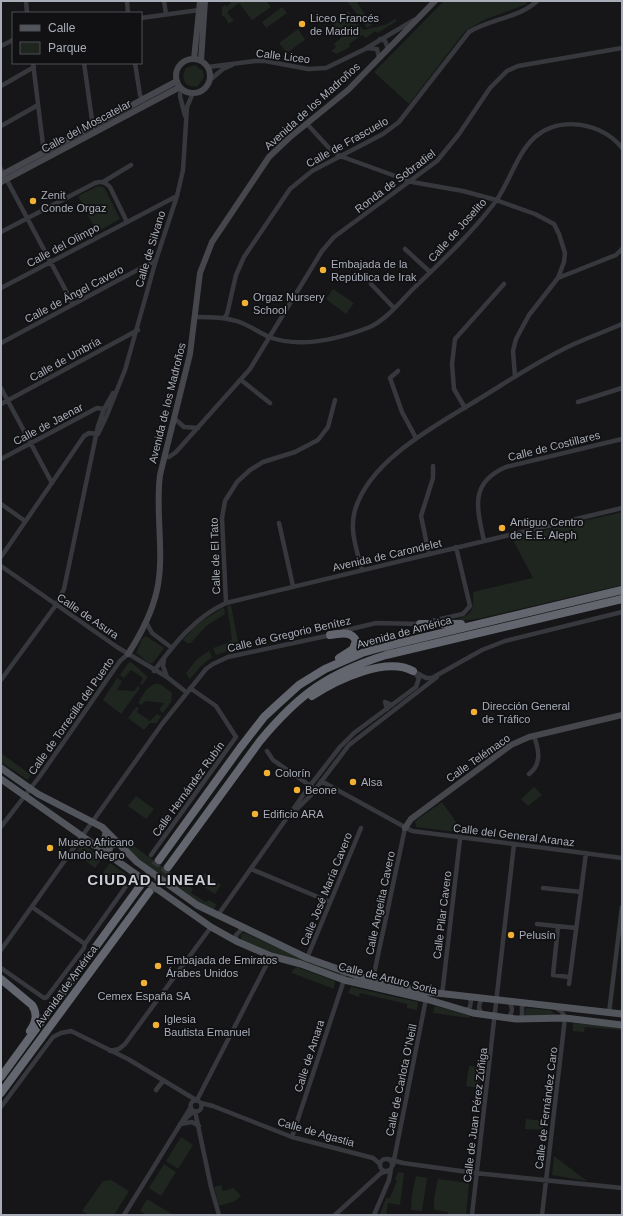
<svg xmlns="http://www.w3.org/2000/svg" width="623" height="1216" viewBox="0 0 623 1216" font-family="Helvetica,sans-serif">
  <style>
    .green { fill: #1e261f }
    .lines { fill: none; stroke-linecap: round; stroke-linejoin: round }
    .highway-tunnel { stroke: #333438; stroke-width: 8; stroke-dasharray: 8 4; stroke-linecap: butt }
    .street { stroke: #37383d; stroke-width: 4.5 }
    .secondary { stroke: #45474d; stroke-width: 6 }
    .primary { stroke: #53555c; stroke-width: 7 }
    .highway { stroke: #63666e; stroke-width: 8 }
    .poi-dot { fill: #f2b134; stroke: #111113; stroke-width: 1.5 }
    .labels { text-anchor: middle; dominant-baseline: central; stroke-width: 3.5; stroke-linejoin: round; paint-order: stroke }
    .poi-label { font-size: 11px; fill: #a8adb8; stroke: #111113; text-anchor: start }
    .street-label { font-size: 11px; fill: #a8adb8; stroke: #111113 }
    .district-label { font-size: 15px; font-weight: bold; letter-spacing: 1px; fill: #c9ccd4; stroke: #111113 }
  </style>
  <rect width="100%" height="100%" fill="#161618"/>
  <path class="green" d="M229 1H266L271 7 252 20 239 3 227 12 234 21 227 24 228 22 224 16H222V7L225 5 229 9 227 6 231 3Z
    M347 1H356L372 25 367 28Z
    M444 1H525L527 4 486 19 465 31 409 104 374 72Z
    M282 7 287 13 266 28 262 22Z
    M348 11 363 30 385 25 395 19 397 21 377 33 375 31 366 38 362 35 349 44 350 47 337 54 331 51 336 47 334 44 341 38 332 23Z
    M298 29 305 40 287 53 279 43Z
    M195 65 203 71 204 77 198 86C187 89 179 79 186 68Z
    M98 186 104 187 120 219 97 232 78 196Z
    M333 289 354 303 346 314 326 299Z
    M622 512V585L477 619 446 622C469 616 474 617 473 592L533 578 512 538Z
    M231 605 239 647 216 655 213 648 227 643 232 639 227 606Z
    M224 607 225 614 206 626 191 643H187L183 640 196 625Z
    M146 636 164 648 153 663H149L136 653 142 639Z
    M209 651 212 657 201 666 190 679 189 678 186 673 197 659Z
    M131 662 147 676V678L142 685 140 684 143 678 131 670 124 678 120 675 128 663Z
    M117 678 122 681 117 690 134 691 138 686 140 688 121 714 103 700Z
    M154 684H160L172 693 171 702 163 713 159 710 164 703 146 701 141 705 138 703 146 690Z
    M136 707 139 708 137 712 150 721 157 714 161 716 157 723H150L144 730 128 718Z
    M1 753 31 775 28 780 1 762Z
    M534 787 542 795 528 806 521 799Z
    M136 796 154 809 146 819 128 806Z
    M442 802 464 833 416 827 415 821Z
    M82 843 102 858 95 868 75 853Z
    M131 844 193 889 191 893 206 902 209 900 216 904 215 909C188 901 147 868 127 847Z
    M110 863 127 875 125 878 120 875 115 882 103 873Z
    M205 873 221 885 215 894 198 883Z
    M245 933 302 959 341 974V976L262 949 241 939V934Z
    M296 967 335 981 334 989 292 973 293 969H295Z
    M351 987 418 1002 417 1010 407 1008V1004L360 993 359 997 348 993Z
    M435 1006 470 1016V1018L433 1013Z
    M526 1008 550 1010 557 1015 527 1016 525 1013Z
    M575 1023 622 1028V1030L585 1027 584 1032 573 1031V1024Z
    M469 1066 480 1067 478 1088 466 1086Z
    M526 1119 544 1121 543 1130 525 1129Z
    M181 1137 193 1145 178 1169 166 1161Z
    M554 1156 587 1181 552 1175Z
    M164 1164 176 1172 161 1196 149 1188Z
    M398 1172 404 1173 400 1205 388 1203 386 1215 380 1214 386 1198H390L397 1181 395 1180Z
    M416 1176 427 1178 422 1211 411 1210 412 1195Z
    M438 1179 469 1183 466 1215H448V1212L434 1210V1198Z
    M111 1180 129 1191 114 1215H89L82 1211 103 1181Z
    M221 1185 223 1191 233 1188 241 1196 235 1201 219 1206 214 1187Z
    M147 1199 172 1214 171 1215H146L140 1211Z"/>
  <g class="lines">
    <path class="highway-tunnel" d="M141 885 159 860
      M150 892 168 867"/>
    <path class="street" d="M26 1 27 13
      M127 1 128 13
      M164 1 166 14
      M141 18 199 10
      M380 39 385 41 388 48
      M1 46 13 40
      M367 48 377 49 379 58
      M33 63 44 153
      M84 63 93 127
      M135 63 140 95 143 100
      M208 67 255 61H265L308 69 326 68 365 49 414 20
      M210 80 223 69 232 65
      M1 86 34 67
      M181 88 180 96 185 116
      M307 124 330 149 340 156 412 182 463 191 496 200 535 214 554 224 559 234 565 253 564 262 558 278 529 315 516 339 513 351 515 377
      M1 126 38 105
      M1 169 73 304
      M103 182 131 165
      M1 232 95 183C102 181 105 182 110 187L127 222
      M405 249 430 272
      M558 278 616 255 622 249
      M371 284 394 308
      M1 288 177 196
      M195 317C211 317 227 317 242 323 252 327 260 333 269 337 301 349 339 339 370 327 387 319 400 302 413 289 442 261 472 233 496 201 510 181 517 153 535 137 560 115 603 123 622 148
      M224 318 227 314 236 275 244 257 290 189 312 171 383 134 399 122 469 32C490 19 519 18 537 1
      M1 343 156 260
      M398 371 390 378 402 412 416 438
      M241 380 270 403
      M1 388 52 483
      M578 402 622 388
      M1 404 138 330
      M465 408 454 389 452 364 455 339 504 284
      M174 418 184 427 198 428
      M98 434 107 415 125 370 156 260 177 196 183 170 187 107 193 93
      M164 457H169L176 452 250 369 322 251 334 237 437 161 459 134 490 88 507 71 518 66 622 48
      M1 459 97 408 104 409
      M1 504 25 521
      M279 523 293 586
      M484 541C477 508 469 483 506 467L622 439
      M429 554 421 516 433 478V466
      M1 557 84 436 89 433 98 434
      M1 566 117 647 167 677 163 666 164 659
      M362 570C357 551 349 530 355 510 370 459 437 425 479 399 510 380 541 359 574 344 590 337 606 331 622 324
      M226 603 222 518 225 501 237 482 250 470 263 462 295 452 318 440 328 427 335 400
      M432 621 463 614 470 606 456 547
      M146 622 152 633 172 648
      M343 631 376 623 421 624
      M154 671C175 643 194 618 226 603L622 508
      M417 673 426 678H432L482 650 505 641 622 612
      M167 677 186 692
      M1 680 56 605 64 589 98 426 104 409 113 393
      M387 709 385 702 392 705
      M267 751 273 760 312 787
      M529 774C542 764 539 750 534 736
      M321 781 412 831 622 858
      M294 812 311 795 349 745 437 677
      M1 827 40 776 120 661 128 654
      M151 855 236 737 216 706 190 688
      M251 869 330 902
      M543 888 581 892
      M32 907 85 944
      M218 915 306 791 340 747 354 733 416 687 419 678 413 671
      M537 924 576 928
      M558 927 553 975 569 977
      M236 941V935L244 927
      M1 950 162 724 206 669 213 664 228 657 331 635
      M307 958 361 828
      M1 968 44 998 47 997 84 948 85 944 132 878V872
      M371 980 374 974 405 828
      M569 984 586 853
      M442 995 460 839 461 837
      M525 1003 522 1007V1016L525 1019
      M466 1011 470 1007 471 1001 468 997
      M609 1013 622 907
      M482 1015 479 1008 480 1002 484 998
      M508 1018C513 1012 513 1008 509 1001
      M110 1051 119 1049 125 1044 211 927
      M156 1090 163 1081
      M197 1100 271 956
      M190.5 1106a5.5 5.5 0 1 1 11 0a5.5 5.5 0 1 1-11 0Z
      M201 1103 213 1106 292 1137 373 1158 380 1164
      M1 1107 53 1037 61 1033 71 1031 128 1059 196 1100
      M195 1111 211 1187 219 1215
      M184 1120 194 1111
      M180 1124 192 1122 199 1126
      M292 1137 344 980V976L341 971
      M380 1165a6 6 0 1 1 12 0a6 6 0 1 1-12 0Z
      M388 1159 403 1163 475 1173 622 1188
      M393 1165 426 999
      M124 1215 191 1107
      M335 1215 381 1173 388 1171
      M374 1215 389 1180 391 1169
      M472 1215 514 844
      M542 1215 565 1018 562 1012 556 1008"/>
    <path class="secondary" d="M176 76a17 17 0 1 1 34 0a17 17 0 1 1-34 0Z
      M194 59 200 1
      M201 61 205 1
      M1 175 177 81
      M1 182 180 87
      M128 654C141 634 152 613 157 590 165 553 155 513 160 475L190 354 200 273 212 242 269 157 289 138 348 90 435 1
      M405 828 411 819 511 745 529 737 622 715"/>
    <path class="primary" d="M1 768 38 794 102 827 137 862 197 905 307 958 355 975 419 991 622 1014
      M1 779 211 927 236 941 271 956 301 964 344 980 426 999 473 1013 516 1019 565 1018 622 1025
      M94 845C103 844 106 839 106 831
      M108 854 110 846 118 842"/>
    <path class="highway" d="M420 624H461
      M330 635C340 634 351 630 356 641L353 649 339 658
      M312 696C336 680 386 656 413 671
      M159 860 240 748 264 717 278 704 299 685 325 669 362 653 383 647 622 590
      M168 867 260 741C298 695 328 673 386 655L622 599
      M1 979 32 1005C38 1014 36 1022 30 1031
      M1 1077 140 886
      M1 1093 149 892"/>
  </g>
  <g class="poi-dot">
    <circle cx="302" cy="24" r="4"/>
    <circle cx="33" cy="201" r="4"/>
    <circle cx="323" cy="270" r="4"/>
    <circle cx="245" cy="303" r="4"/>
    <circle cx="502" cy="528" r="4"/>
    <circle cx="474" cy="712" r="4"/>
    <circle cx="267" cy="773" r="4"/>
    <circle cx="353" cy="782" r="4"/>
    <circle cx="297" cy="790" r="4"/>
    <circle cx="255" cy="814" r="4"/>
    <circle cx="50" cy="848" r="4"/>
    <circle cx="511" cy="935" r="4"/>
    <circle cx="158" cy="966" r="4"/>
    <circle cx="144" cy="983" r="4"/>
    <circle cx="156" cy="1025" r="4"/>
  </g>
  <g class="labels">
    <g class="poi-label">
      <text x="310" y="18">Liceo Francés<tspan x="310" dy="13">de Madrid</tspan></text>
      <text x="41" y="195">Zenit<tspan x="41" dy="13">Conde Orgaz</tspan></text>
      <text x="331" y="264">Embajada de la<tspan x="331" dy="13">República de Irak</tspan></text>
      <text x="253" y="297">Orgaz Nursery<tspan x="253" dy="13">School</tspan></text>
      <text x="510" y="522">Antiguo Centro<tspan x="510" dy="13">de E.E. Aleph</tspan></text>
      <text x="482" y="706">Dirección General<tspan x="482" dy="13">de Tráfico</tspan></text>
      <text x="275" y="773">Colorín</text>
      <text x="361" y="782">Alsa</text>
      <text x="305" y="790">Beone</text>
      <text x="263" y="814">Edificio ARA</text>
      <text x="58" y="842">Museo Africano<tspan x="58" dy="13">Mundo Negro</tspan></text>
      <text x="519" y="935">Pelusín</text>
      <text x="166" y="960">Embajada de Emiratos<tspan x="166" dy="13">Árabes Unidos</tspan></text>
      <text x="144" y="996" text-anchor="middle">Cemex España SA</text>
      <text x="164" y="1019">Iglesia<tspan x="164" dy="13">Bautista Emanuel</tspan></text>
    </g>
    <g class="street-label">
      <text transform="translate(283 56) rotate(7)">Calle Liceo</text>
      <text transform="translate(312 106) rotate(-42)">Avenida de los Madroños</text>
      <text transform="translate(86 126) rotate(-28)">Calle del Moscatelar</text>
      <text transform="translate(347 142) rotate(-29)">Calle de Frascuelo</text>
      <text transform="translate(395 181) rotate(-37)">Ronda de Sobradiel</text>
      <text transform="translate(457 230) rotate(-48)">Calle de Joselito</text>
      <text transform="translate(63 245) rotate(-28)">Calle del Olimpo</text>
      <text transform="translate(150 249) rotate(-73)">Calle de Silvano</text>
      <text transform="translate(74 294) rotate(-28)">Calle de Ángel Cavero</text>
      <text transform="translate(65 359) rotate(-29)">Calle de Umbría</text>
      <text transform="translate(167 403) rotate(-76)">Avenida de los Madroños</text>
      <text transform="translate(48 424) rotate(-28)">Calle de Jaenar</text>
      <text transform="translate(554 446) rotate(-14)">Calle de Costillares</text>
      <text transform="translate(387 555) rotate(-13)">Avenida de Carondelet</text>
      <text transform="translate(215 556) rotate(-92)">Calle de El Tato</text>
      <text transform="translate(88 616) rotate(34)">Calle de Asura</text>
      <text transform="translate(404 632) rotate(-15)">Avenida de América</text>
      <text transform="translate(289 634) rotate(-13)">Calle de Gregorio Benítez</text>
      <text transform="translate(71 716) rotate(-55)">Calle de Torrecilla del Puerto</text>
      <text transform="translate(478 758) rotate(-35)">Calle Telémaco</text>
      <text transform="translate(188 789) rotate(-54)">Calle Hernández Rubín</text>
      <text transform="translate(514 835) rotate(7)">Calle del General Aranaz</text>
      <text transform="translate(326 889) rotate(-68)">Calle José María Cavero</text>
      <text transform="translate(380 903) rotate(-78)">Calle Angelita Cavero</text>
      <text transform="translate(442 915) rotate(-83)">Calle Pilar Cavero</text>
      <text transform="translate(388 978) rotate(14)">Calle de Arturo Soria</text>
      <text transform="translate(66 986) rotate(-54)">Avenida de América</text>
      <text transform="translate(309 1056) rotate(-72)">Calle de Amara</text>
      <text transform="translate(401 1080) rotate(-78)">Calle de Carlota O’Neill</text>
      <text transform="translate(546 1108) rotate(-83)">Calle de Fernández Caro</text>
      <text transform="translate(475 1115) rotate(-83)">Calle de Juan Pérez Zúñiga</text>
      <text transform="translate(316 1132) rotate(16)">Calle de Agastia</text>
    </g>
    <g class="district-label">
      <text x="152" y="879">CIUDAD LINEAL</text>
    </g>
  </g>
  <rect width="623" height="1216" fill="none" stroke="#a8adb8" stroke-width="4"/>
  <rect x="12" y="12" width="130" height="52" fill="#111113" stroke="#4d4f55"/>
  <rect x="20" y="25" width="20" height="6" fill="#53555c" stroke="#4d4f55"/>
  <text x="48" y="32" font-size="12" fill="#a8adb8">Calle</text>
  <rect x="20" y="42" width="20" height="12" fill="#1e261f" stroke="#4d4f55"/>
  <text x="48" y="52" font-size="12" fill="#a8adb8">Parque</text>
</svg>
